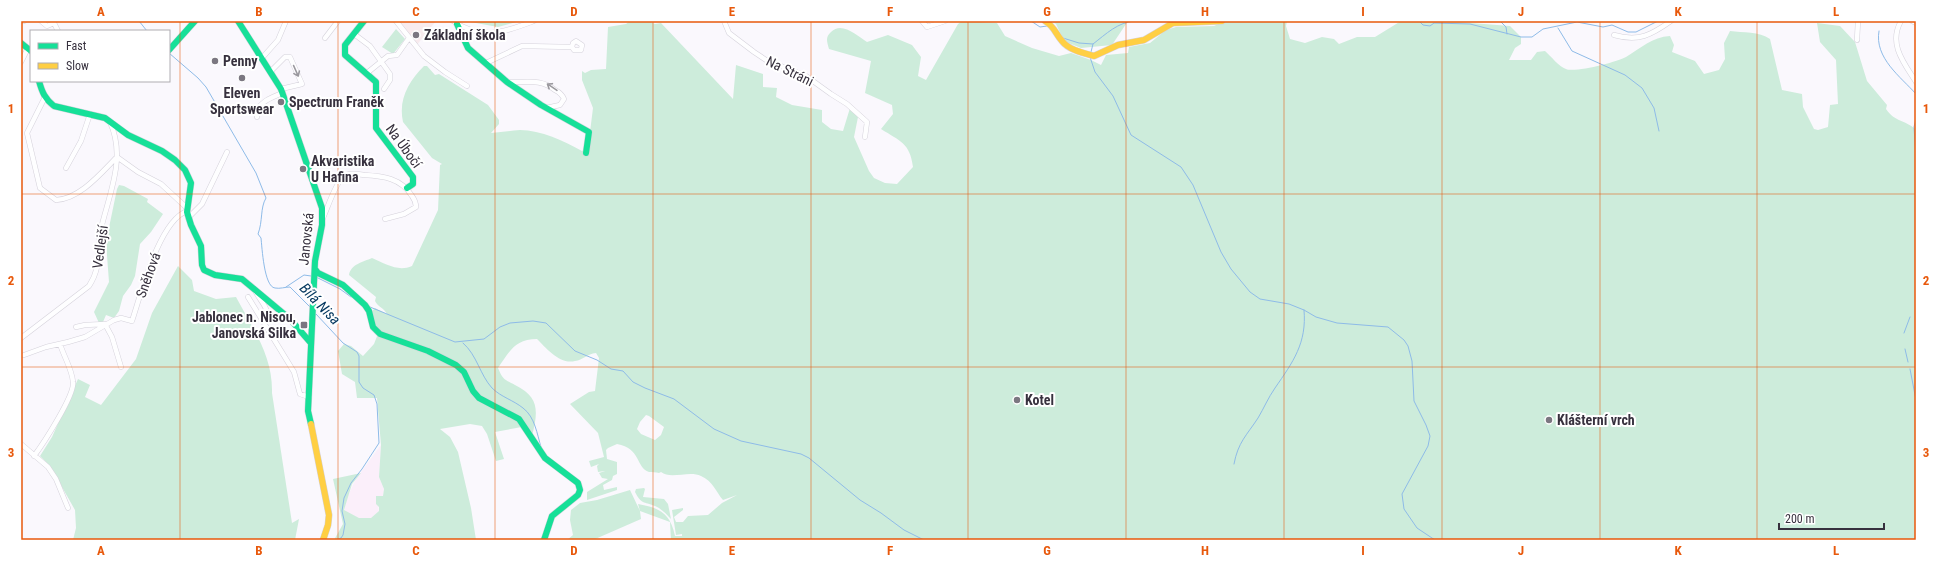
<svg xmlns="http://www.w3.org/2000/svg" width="1937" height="561" viewBox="0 0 1937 561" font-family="'Roboto Condensed',sans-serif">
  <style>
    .industrial { fill: #fbeffa }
    .education { fill: #f8ebee }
    .green { fill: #cdecdb; fill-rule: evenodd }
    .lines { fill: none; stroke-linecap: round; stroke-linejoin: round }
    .stream { stroke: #8ebbe8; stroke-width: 1 }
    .street-casing { stroke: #d5d2db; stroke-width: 5.5 }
    .fast-casing { stroke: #d5d2db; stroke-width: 7 }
    .slow-casing { stroke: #d5d2db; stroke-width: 7 }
    .street { stroke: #fefeff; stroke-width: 4.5 }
    .fast { stroke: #16e098; stroke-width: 6 }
    .slow { stroke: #ffcf43; stroke-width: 6 }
    .oneway { stroke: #9a989e }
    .grid { fill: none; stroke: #e8590c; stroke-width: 1; stroke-opacity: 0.55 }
    .poi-dot { fill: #7b7781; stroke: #fff; stroke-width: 1.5 }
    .labels { text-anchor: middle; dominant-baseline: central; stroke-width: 4; stroke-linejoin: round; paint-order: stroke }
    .poi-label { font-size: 14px; font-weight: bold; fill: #37313e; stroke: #fff; text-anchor: start }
    .street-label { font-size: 14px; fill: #37313e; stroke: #fff }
    .water-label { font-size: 15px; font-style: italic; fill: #02355d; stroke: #fff }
    .neatline { fill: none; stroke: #e8590c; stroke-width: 1.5 }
    .grid-label { font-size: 13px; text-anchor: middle; font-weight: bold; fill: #e8590c }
  </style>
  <rect width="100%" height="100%" fill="#faf8fd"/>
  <path class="industrial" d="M381 445 379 477 384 489 383 496 376 497 379 511 371 518H359L344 511 347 498 356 479Z"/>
  <path class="education" d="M399 21H436L416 46Z"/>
  <path class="green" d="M465 21H520L498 27Z
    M630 21H648L655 24 661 23 733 99 736 65 763 74V87L777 88 776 97 792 105 822 110V122L831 129 843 131 850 108 858 117 854 137 869 171 874 178 885 183 897 184 913 167C910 143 900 141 881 129L893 114 892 105 865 93 871 61 829 49C827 42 825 37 831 32 842 21 857 36 867 42L888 35 912 45 921 57 918 76 926 80 958 24 962 21 997 23 1005 36 1032 48 1059 56 1071 53 1091 60 1101 65 1106 55 1128 53 1129 47 1150 43 1166 30 1176 27 1214 26 1225 21H1287L1286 26 1290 39 1305 43 1322 37 1334 39 1339 44 1357 37H1375L1401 21H1445L1510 26 1521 37V44L1515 48 1509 60H1531L1537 52 1545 51C1551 56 1559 67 1566 69 1575 73 1617 62 1626 57 1641 48 1652 37 1670 36L1674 45 1672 52 1695 61 1704 74 1719 70 1725 59 1724 43 1730 31C1743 33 1759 31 1770 39L1782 90 1802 94 1803 107 1814 129 1818 130 1828 127 1830 105 1838 104 1836 60 1820 42 1817 23 1840 26 1855 42 1867 81 1887 105 1886 109C1896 123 1904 119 1915 129L1916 540H671L670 522 640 511 641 519 593 540H567L573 535 570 520 571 510 580 503 597 500 630 490 640 511 638 504C659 508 670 512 675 536H682V534L676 535 672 510 683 508V510L674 517 676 522H683L688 516 708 515 722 503 737 495 723 500C716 492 713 481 701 476 689 470 671 480 661 472L659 473C656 472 652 472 649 472 636 468 641 448 617 444L608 448 606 450 607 459 617 462V474L613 476 612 480 603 485 604 490 617 487V490L587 500V492L608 479 602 478 599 473 605 471 598 472 597 466 599 464 591 467 589 461 604 457 598 433 570 404 589 392 595 391 599 358 596 353C587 354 583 360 575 361 560 365 546 348 537 339 515 339 509 352 498 368 503 380 504 379 515 385 540 397 538 412 532 436L527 426 495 432 504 459 496 461 487 434 482 426 470 424 440 429 450 437 458 452 471 508 476 540H334L343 524 333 479 361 473 352 484 344 510 359 518H371L379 511V507L376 504V496H383L384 489 379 477 381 445 377 398H357L355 382 342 374 338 351 344 344 351 346 363 356 374 344 379 331 376 329 371 312 375 308 387 314C384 308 378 307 375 301L376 297 349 275C351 264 363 262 372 258 386 264 398 272 412 266L438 210 440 165 442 164 432 158 403 122C398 99 409 81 424 66H427L435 75 439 74 488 105 499 120V124L491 133C501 132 510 131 520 130 541 130 564 141 582 151L588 148 593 108 582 80V71L585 73 591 70 606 69 608 27 626 24ZM646 415 649 416 664 427 661 435 655 440 641 434 637 429 640 422Z
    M1050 21H1128L1112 45 1081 48 1064 41 1056 24Z
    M396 29 405 39 393 54 382 47Z
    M119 185 124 186 148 199 147 202 163 214 151 232 140 244 135 276 131 285 123 296 119 311 114 318 106 315 103 322 99 323 94 312 109 282 106 242 117 189Z
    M178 266 192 280 194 291 216 299 236 297C253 329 273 356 272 393L292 523 299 519 295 540H73L76 528 75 510 50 466 40 456 52 437 78 379 90 385 85 397 101 405 136 359 152 313Z
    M644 488 645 489 643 497 664 499 668 504 671 519C666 514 662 509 655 506 643 501 642 505 635 492L636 489Z"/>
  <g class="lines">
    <path class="stream" d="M139 21 147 31
      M1031 21 1040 27 1047 26 1054 33
      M1419 21 1423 25 1430 26 1434 23 1470 24 1521 37H1532L1543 29 1577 22 1603 27 1612 25 1628 32H1636L1658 21
      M1500 21 1506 27 1507 34
      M1558 28 1572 51 1625 75 1642 88 1654 108 1659 131
      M1879 31C1874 58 1901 77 1916 94
      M1063 38 1079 43 1093 44C1106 34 1118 22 1135 21 1141 20 1147 22 1154 21
      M1091 52 1093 44
      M169 53 198 78 206 87 256 173 266 198C260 208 263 221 258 234L261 238C262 247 264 287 275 288 280 289 285 287 290 287L310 307
      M1090 57 1095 72 1113 96 1131 135 1181 167 1193 185 1221 252 1231 269 1250 292 1260 299 1289 304 1304 310 1316 317 1337 323 1388 327 1404 340 1408 346 1412 361 1414 401 1426 425 1430 436 1428 446 1402 494 1404 509 1417 528 1435 540
      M1916 119 1914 127 1916 157
      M316 277 340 289 351 297
      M286 287 304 275 311 276
      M370 307 455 342 484 339 500 327 510 323 533 321 546 323 575 351 597 360 611 369 623 371 633 382 645 388 674 399 714 429 741 441 801 454 809 458 860 500 881 513 904 530 924 540
      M316 314 343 343 357 352 359 356V382L363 388 374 395 377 404 379 443 362 469 351 483 344 498 342 511 345 524 343 535 341 538 336 540
      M1904 333 1910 317
      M463 343C477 355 480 375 492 388 501 397 513 400 523 408 535 417 537 434 541 447
      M1905 349 1908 362
      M1910 369 1916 400
      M1234 464C1238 442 1247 435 1258 418 1264 408 1268 398 1275 388 1293 362 1307 343 1304 310"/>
    <g class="street-casing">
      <path id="street" d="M21 21H24
        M41 21 47 26 54 23
        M53 21 58 31
        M396 21 424 56 445 72 467 86
        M453 21C483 41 504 32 534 21
        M724 21 729 33 754 52 766 60 806 76 831 94 847 104 867 122 865 137
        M922 21 927 27 945 21
        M1901 21C1888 44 1904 63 1916 82
        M1912 21 1916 23
        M354 34 370 46 390 74V80L384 89
        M1614 35C1639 42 1651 35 1671 21
        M325 38 338 21
        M1857 40 1858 21
        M262 58 278 40 286 21
        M21 62 28 48
        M486 63 522 46 572 47 574 50H581L582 45 576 41 573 43 572 47
        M271 71 285 57H290L302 84 281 89
        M367 73 388 56 397 55 409 38
        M508 82C526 83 540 78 555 90 559 92 562 94 564 99L560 105 546 108
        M44 99 27 133 40 188 56 200C80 199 101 173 117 157L138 172 161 184 187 208
        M257 117C255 103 272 97 283 93
        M66 168 81 141 90 114
        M188 218 202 204 227 152
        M323 218C328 207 335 184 343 177 349 172 358 174 364 175 383 176 401 178 412 196 415 200 416 203 416 207L404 214 385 219
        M255 290C259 301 274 311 263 322
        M248 297 294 372 300 394 309 397
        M76 327 85 325 105 324 112 337 121 367
        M21 338 89 286C102 266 96 254 100 233 108 196 127 159 110 122
        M24 355 46 347 68 342 85 337 114 320 121 318 132 321C141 294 159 221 187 211
        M21 444 48 467 56 479 68 508
        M34 456C43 444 75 395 73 382 72 369 64 357 60 344"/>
    </g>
    <g class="fast-casing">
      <path id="fast" d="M238 21 281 89 322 208V225L315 261 308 411 311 424
        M364 21 345 45V55L376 82V128L413 177V184L407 188
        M457 24 468 48 507 82 541 105 589 132 586 153
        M21 43 31 51
        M169 50 195 21
        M39 81C42 92 45 99 54 106L105 118 128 135 162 151 175 160 185 170 191 183 187 212 191 225 201 246 202 265 204 270 215 275 242 279 290 319 310 342
        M315 269 318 273 343 285 365 305 369 311 373 327 380 334 428 351 456 365 464 372 473 391 479 398 519 419 545 458 578 483 580 490 578 495 552 516 544 540"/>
    </g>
    <g class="slow-casing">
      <path id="slow" d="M1045 21C1054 26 1055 33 1062 41 1069 50 1083 53 1094 56L1118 45 1144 40 1173 23 1222 21
        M311 424 329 515 328 525 323 540"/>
    </g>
    <use href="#street" class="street"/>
    <use href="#fast" class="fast"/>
    <use href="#slow" class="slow"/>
  </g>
  <defs><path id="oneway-shaft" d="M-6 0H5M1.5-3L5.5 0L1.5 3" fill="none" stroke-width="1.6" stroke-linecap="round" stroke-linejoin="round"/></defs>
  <g class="oneway">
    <use href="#oneway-shaft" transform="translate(296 71) rotate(66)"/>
    <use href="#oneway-shaft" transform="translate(552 87) rotate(-146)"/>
  </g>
  <path class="grid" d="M180 21V540M338 21V540M495 21V540M653 21V540M811 21V540M968 21V540M1126 21V540M1284 21V540M1442 21V540M1600 21V540M1757 21V540M21 194H1916M21 367H1916"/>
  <g class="poi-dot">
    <circle cx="416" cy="35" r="4"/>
    <circle cx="215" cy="61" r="4"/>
    <circle cx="242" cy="78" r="4"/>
    <circle cx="281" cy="102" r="4"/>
    <circle cx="303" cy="169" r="4"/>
    <rect x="300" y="321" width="8" height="8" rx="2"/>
    <circle cx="1017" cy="400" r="4"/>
    <circle cx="1549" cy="420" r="4"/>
  </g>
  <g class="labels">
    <g class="poi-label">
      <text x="424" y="35">Základní škola</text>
      <text x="223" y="61">Penny</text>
      <text x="242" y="93" text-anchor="middle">Eleven<tspan x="242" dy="16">Sportswear</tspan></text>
      <text x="289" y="102">Spectrum Franěk</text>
      <text x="311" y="161">Akvaristika<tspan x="311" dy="16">U Hafina</tspan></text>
      <text x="296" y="317" text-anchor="end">Jablonec n. Nisou,<tspan x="296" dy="16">Janovská Silka</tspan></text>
      <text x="1025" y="400">Kotel</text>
      <text x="1557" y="420">Klášterní vrch</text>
    </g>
    <g class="street-label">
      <text transform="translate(790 71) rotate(26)">Na Stráni</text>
      <text transform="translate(404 146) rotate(54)">Na Úbočí</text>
      <text transform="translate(306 239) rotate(-84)">Janovská</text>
      <text transform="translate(100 247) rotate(-82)">Vedlejší</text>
      <text transform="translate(148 275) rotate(-70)">Sněhová</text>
    </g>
    <g class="water-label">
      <text transform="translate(320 304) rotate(46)">Bílá Nisa</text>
    </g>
  </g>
  <rect width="1937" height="561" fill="none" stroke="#ffffff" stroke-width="44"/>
  <rect x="30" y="30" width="140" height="52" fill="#ffffff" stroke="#afadb2"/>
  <rect x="38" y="43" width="20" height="6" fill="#16e098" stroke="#afadb2"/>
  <text x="66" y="50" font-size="12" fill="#37313e">Fast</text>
  <rect x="38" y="63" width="20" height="6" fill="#ffcf43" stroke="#afadb2"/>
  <text x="66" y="70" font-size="12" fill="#37313e">Slow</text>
  <path d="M1779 523v6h105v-6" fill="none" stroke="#37313e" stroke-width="2"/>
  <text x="1785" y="523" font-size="12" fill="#37313e" stroke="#ffffff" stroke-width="3" paint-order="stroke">200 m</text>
  <rect x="22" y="22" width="1893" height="517" class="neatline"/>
  <g class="grid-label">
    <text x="101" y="16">A</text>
    <text x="259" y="16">B</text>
    <text x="416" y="16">C</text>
    <text x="574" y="16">D</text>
    <text x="732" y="16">E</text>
    <text x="890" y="16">F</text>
    <text x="1047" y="16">G</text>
    <text x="1205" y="16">H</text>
    <text x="1363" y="16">I</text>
    <text x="1521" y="16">J</text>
    <text x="1678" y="16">K</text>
    <text x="1836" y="16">L</text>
    <text x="11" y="113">1</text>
    <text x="1926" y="113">1</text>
    <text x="11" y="285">2</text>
    <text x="1926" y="285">2</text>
    <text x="11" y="457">3</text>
    <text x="1926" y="457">3</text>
    <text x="101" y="555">A</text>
    <text x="259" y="555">B</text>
    <text x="416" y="555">C</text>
    <text x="574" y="555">D</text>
    <text x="732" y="555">E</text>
    <text x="890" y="555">F</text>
    <text x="1047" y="555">G</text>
    <text x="1205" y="555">H</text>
    <text x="1363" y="555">I</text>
    <text x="1521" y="555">J</text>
    <text x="1678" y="555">K</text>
    <text x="1836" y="555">L</text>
  </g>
</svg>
